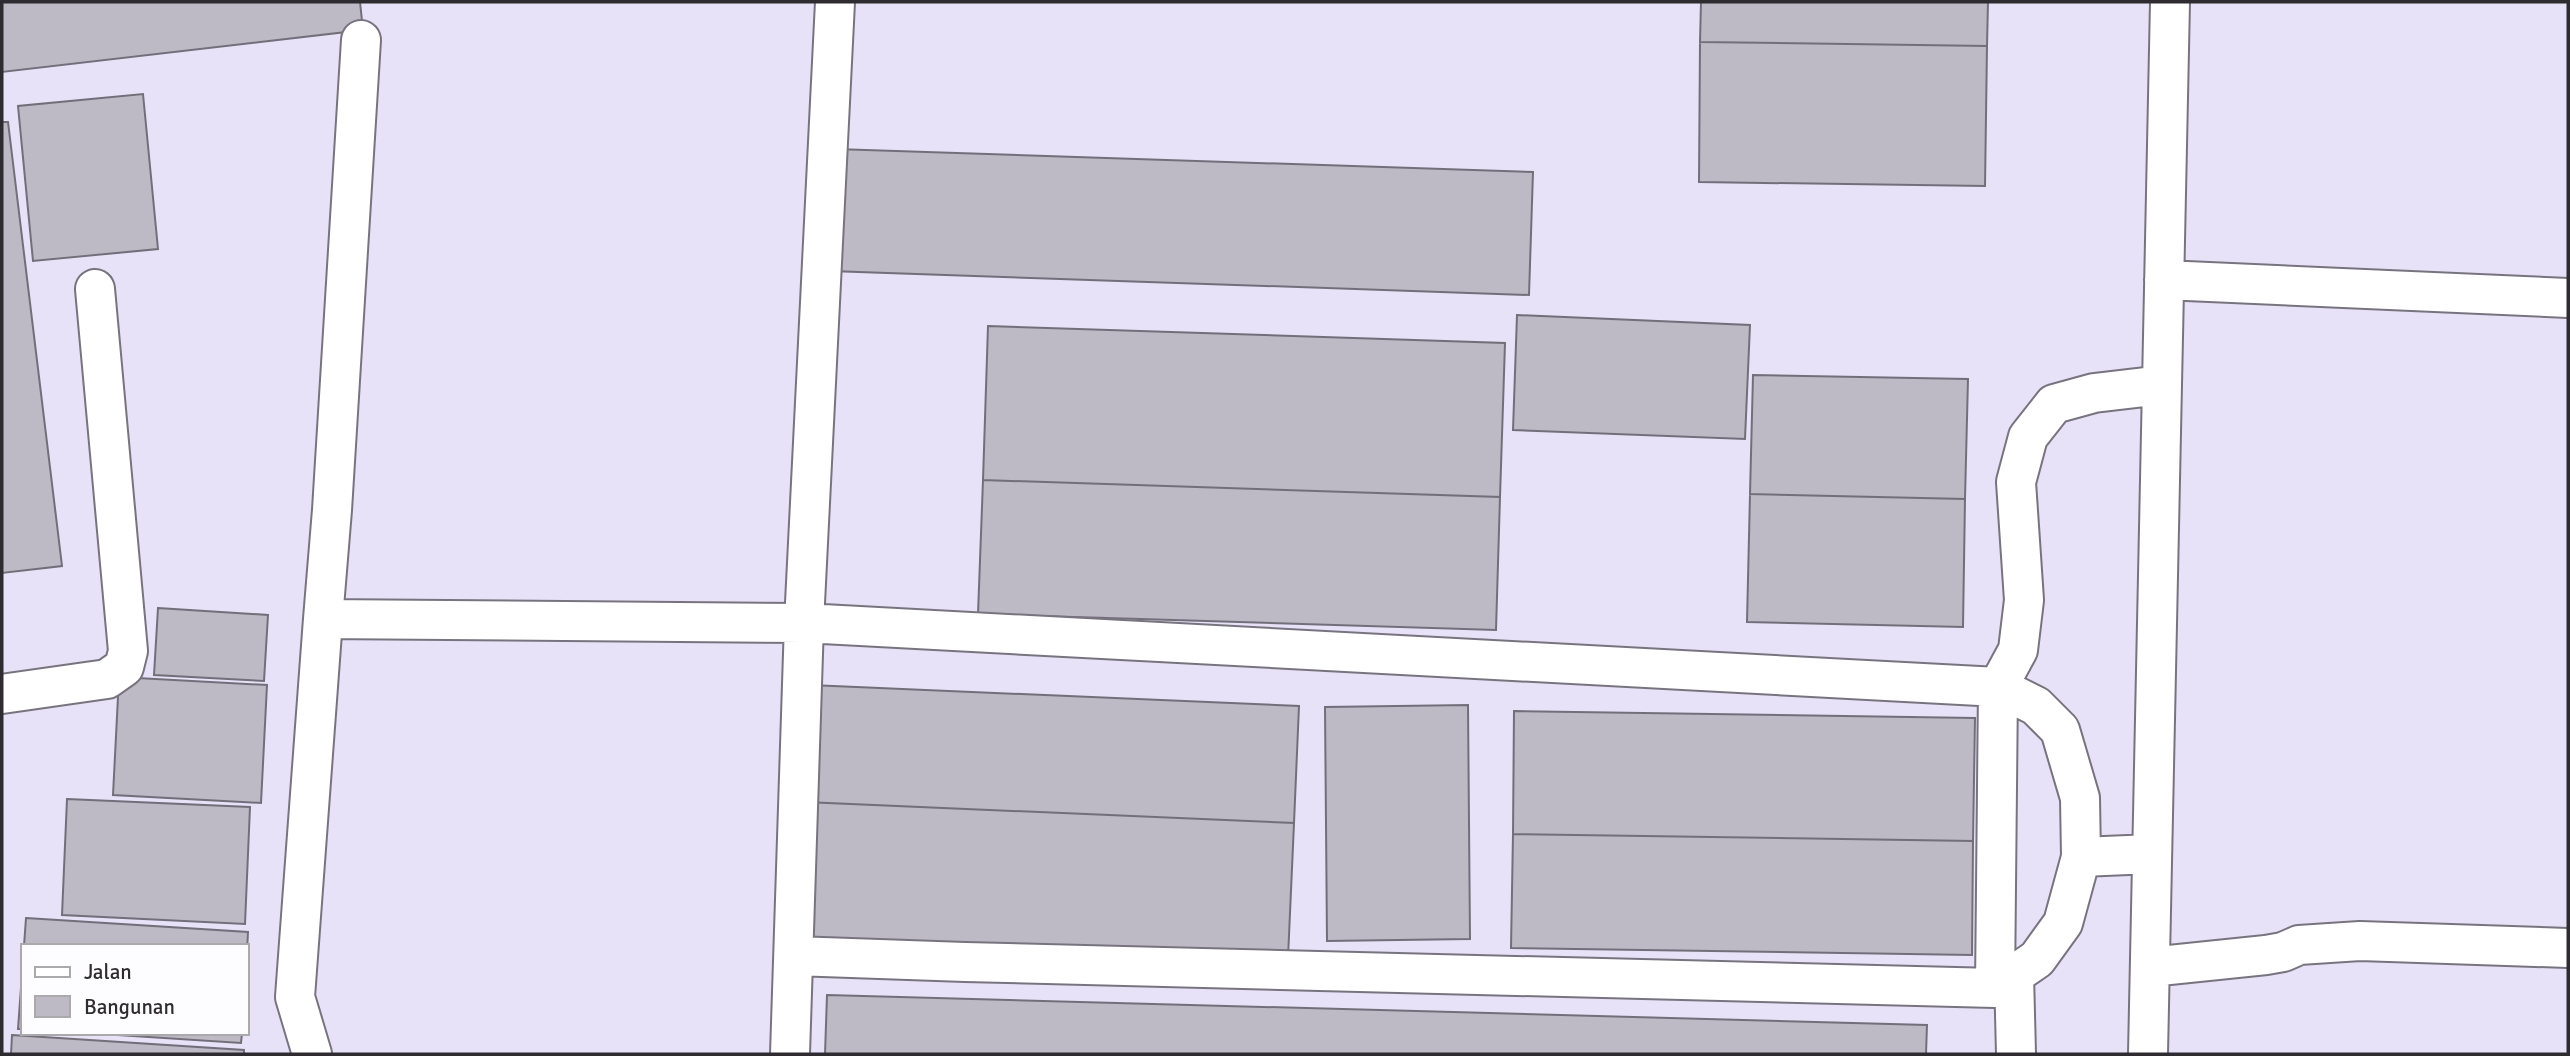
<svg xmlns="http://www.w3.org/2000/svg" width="2570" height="1056" viewBox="0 0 2570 1056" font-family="Signika,sans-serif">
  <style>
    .industrial { fill: #e7e2f7; fill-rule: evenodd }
    .building { fill: #bdb9c5; stroke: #736f7a; stroke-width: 2 }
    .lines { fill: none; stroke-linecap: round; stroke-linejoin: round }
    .minor-casing { stroke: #78747f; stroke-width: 42 }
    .minor { stroke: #fff; stroke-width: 38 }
  </style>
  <rect width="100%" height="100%" fill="#f1edf9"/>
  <path class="industrial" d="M2 2H2568V1054H2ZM23 946H247V1033H23Z"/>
  <path class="building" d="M2 2H360L363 30 2 72Z
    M1701 2H1988L1987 46 1700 42Z
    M1700 42 1987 46 1985 186 1699 182Z
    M143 94 158 249 33 261 18 106Z
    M2 122H8L62 566 2 573Z
    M835 149 1533 172 1529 295 830 271Z
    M1517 315 1750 325 1745 439 1513 430Z
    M988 326 1505 343 1500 497 983 480Z
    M1753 375 1968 379 1965 499 1750 494Z
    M983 480 1500 497 1496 630 978 614Z
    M1750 494 1965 499 1963 627 1747 622Z
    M158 608 268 615 264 681 154 675Z
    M119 677 267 685 261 803 113 795Z
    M810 685 1299 706 1294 823 805 802Z
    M1468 705 1470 939 1327 941 1325 707Z
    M1514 711 1975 718 1973 841 1513 834Z
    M67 799 250 807 245 924 62 915Z
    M805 802 1294 823 1288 958 800 937Z
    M1513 834 1973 841 1972 955 1511 948Z
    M26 918 248 932 247 952V946H24Z
    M23 960V1029H18Z
    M827 995 1927 1025 1926 1054H825Z
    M86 1033H242L241 1043Z
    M12 1035 244 1050V1054H11Z"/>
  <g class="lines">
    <g class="minor-casing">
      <path id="minor" d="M361 40 332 510 323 619 804 623 1998 687 2036 706 2060 730 2080 798 2081 857 2063 923 2037 959 1995 988 965 962 794 956
        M2164 280 2568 298
        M2 694 107 679 124 667 128 651 95 289
        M2081 857 2152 854
        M2150 967 2266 955 2283 952 2299 945 2360 941 2568 948
        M2014 974 2016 1054
        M1995 988 1998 687 2018 650 2024 600 2016 482 2028 437 2054 404 2094 393 2162 385
        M312 1054 295 997 323 619
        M790 1054 804 623 835 2
        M2148 1054 2170 2"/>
    </g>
    <use href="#minor" class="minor"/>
  </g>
  <rect width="2570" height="1056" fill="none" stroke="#2e2c31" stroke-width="7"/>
  <rect x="21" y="944" width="228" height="91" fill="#fdfcfe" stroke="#aaa9ac" stroke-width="2"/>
  <rect x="35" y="967" width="35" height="10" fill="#ffffff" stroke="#aaa9ac" stroke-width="2"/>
  <text x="84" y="979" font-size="21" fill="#2e2c31">Jalan</text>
  <rect x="35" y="996" width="35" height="21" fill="#bdb9c5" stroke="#aaa9ac" stroke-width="2"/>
  <text x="84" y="1014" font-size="21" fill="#2e2c31">Bangunan</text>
</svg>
